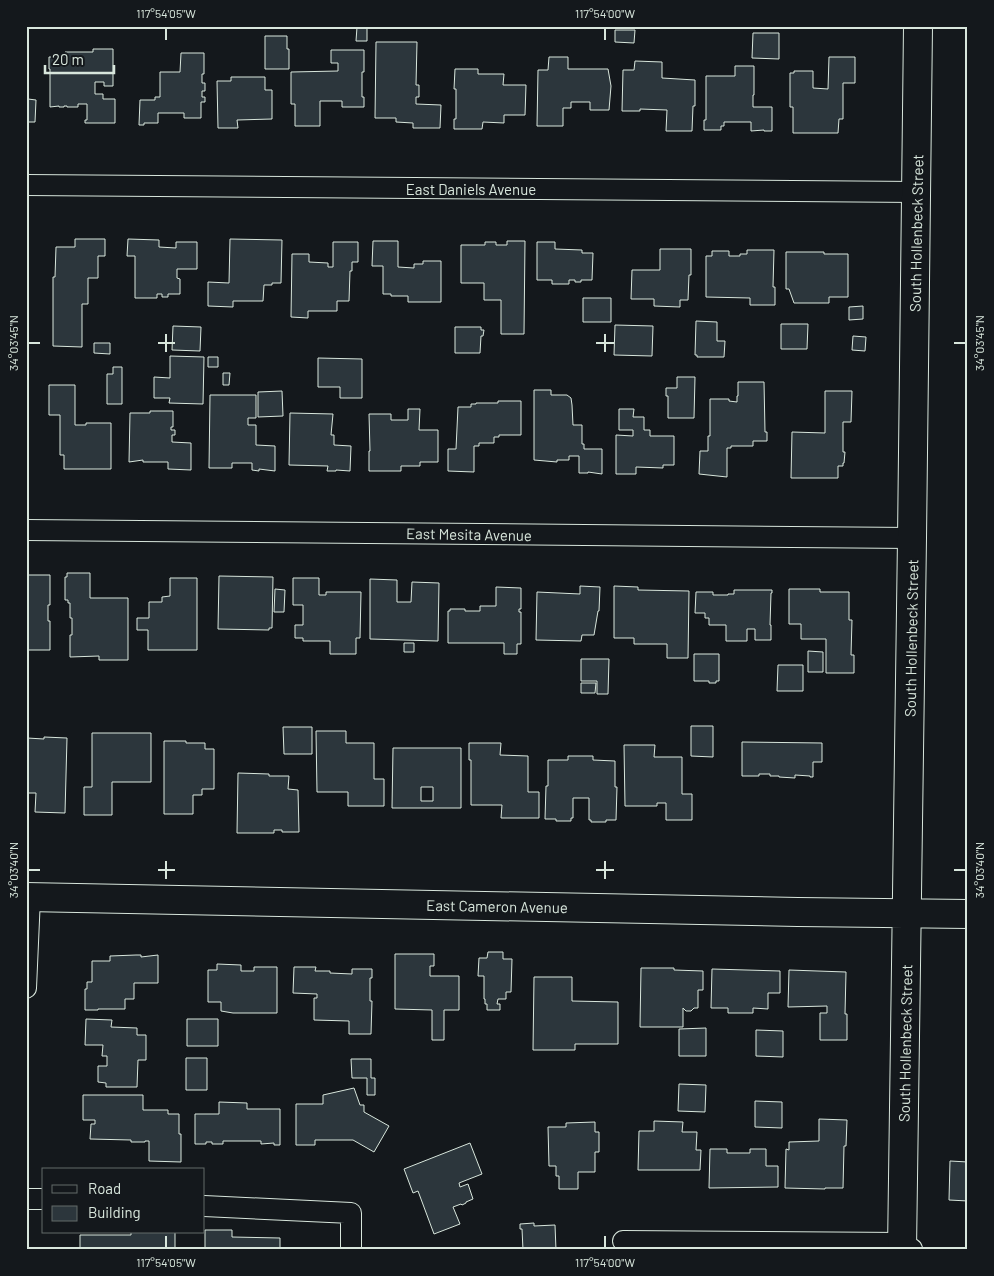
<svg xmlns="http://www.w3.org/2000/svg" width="994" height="1276" viewBox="0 0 994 1276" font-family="Barlow,sans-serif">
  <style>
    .building { fill: #2c363c; stroke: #d8e6dc; fill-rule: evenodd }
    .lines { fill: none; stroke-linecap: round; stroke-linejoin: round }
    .street-casing { stroke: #d8e6dc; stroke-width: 22 }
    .secondary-casing { stroke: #d8e6dc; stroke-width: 30 }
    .street { stroke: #14181c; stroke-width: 20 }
    .secondary { stroke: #14181c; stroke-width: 28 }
    .ticks { fill: none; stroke: #d8e6dc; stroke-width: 2 }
    .labels { text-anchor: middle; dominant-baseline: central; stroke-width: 4; stroke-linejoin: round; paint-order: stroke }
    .street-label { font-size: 15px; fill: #d8e6dc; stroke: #14181c }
    .neatline { fill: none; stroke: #d8e6dc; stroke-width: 2 }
    .ticks-label { font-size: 12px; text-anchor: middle; fill: #d8e6dc }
  </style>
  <rect width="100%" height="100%" fill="#14181c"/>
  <path class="building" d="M357 27H367V41H356Z
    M615 30H635L634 43 615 42Z
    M753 33H779V59L752 58Z
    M265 36H287V49H289V69H265Z
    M376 42H417L416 85H419V97H416V104L441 105 440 128H413V123L396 122V118H375Z
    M93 49H113V86H104V82H95V94H103V99H115V123H85V120H87V104H78V107H67V106H64V107H59V106L50 107V69H49V57H65V52H93Z
    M331 50H364V72H362V97H364V107H342V101H320V126H295V104H291V72L338 71V63H331Z
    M181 53H204V74H202V83H205V91H202V97H205V102H201V118H184V113H158V123H144V125H139L140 100H155V97H160V72H180Z
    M549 57H568V69H608L611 86 609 110H590V102H571V108H563V126H537L538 70H548Z
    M829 57H855V83H843V119H839L838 133H793V107H790V73H794V71H813V88L828 89Z
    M635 61 662 62V78L695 80V106H693L692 131H666L667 110 640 109V111H622L623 70H634Z
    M735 66H754V95H753V107H772V131H764V130L751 131V122H724V126H721V130H704V120H706V76H735Z
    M455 69H478V74H504L503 85H526L525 115H504V123L483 122 482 129H454V119H456V89H454Z
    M231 77H265V90H272V119L237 120 238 128H218L217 81H231Z
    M26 89H28V99L36 100 35 122H26Z
    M75 239H105V256H98V278H88V304H82V347L53 346V277H55L56 247H75Z
    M128 239 159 240V247L176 248V242H197V269H177V278L180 279V294H168V297H162V294H157V298H135V256H127Z
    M230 239 282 240 281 283H272V285H264L263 301H233V307L208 306V282L229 283Z
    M373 241H398V267L414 268V264H423V261H441V302H408V296H391V294H383V266H372Z
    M507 241H525L524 334H501V300H484V283H461V245H485V242H496V245H507Z
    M333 242H358V262H352V271H350L349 301H337V311H308V318L291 317 292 254H309V262L328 263V267H333Z
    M537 242H555V249L582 250V253H593L592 280H581V282H575V280H569V284H552V280H537Z
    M660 249H691V275H689L688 300H680V307L654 306V299H631L632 270H660Z
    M747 250H774L773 287H775V305H750V298L706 297V256H712V251H729V256H740V254H747Z
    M786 252H824V254H848V297H829V303H794L789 289H786Z
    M583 298H611V322H583Z
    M863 306V319L849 320V307Z
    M696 321 717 322V341H725L724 357H697V355H695Z
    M781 324H808L807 349H781Z
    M615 325 653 326 652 356 614 355Z
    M173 326 201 327 200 351 172 350Z
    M455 327H481V330H484L483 336H481L480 353H455Z
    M853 336 866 337 865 351 852 350Z
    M94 343H110V354L94 353Z
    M170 356 204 357 203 404 169 403 170 398H154V377L170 378Z
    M208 357H218V367H208Z
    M318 358 362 359V398H340V387H318Z
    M113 367H122V404H107V374H113Z
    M223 373H230L229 385H223Z
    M677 377H695L694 418H668V396H666V388H677Z
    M738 382H764L765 432H767V441H753V446H731V448H727V477L699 474 700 451H708V436H710V399H729V401L737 402V396H738Z
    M49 385H75V425H86V423H111V469H64V455H60V415H49Z
    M534 390H551V395H567L571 398 572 405 573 425H582V444H584V449H602V474L588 472V473H579V456H569V460H557V462L534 460Z
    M282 391 283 416 258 417V392Z
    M825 391H852L851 422H843V452H845L844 463H843V466H838V478H791L792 432 825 433Z
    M210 395H256V418H248V425H256V445L275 446V471L259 469V471L252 470V463H232V468H209Z
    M498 401H521V435H499V437H494V443H479V446H474V472L448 471V449H456L458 407H471V404H476V403H498Z
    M408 409H420L419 430H438V462H420V466H401V471H369V451H370L369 414H391V420H408Z
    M619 409H634L633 417H644V430H650V436H674V465H663V468L636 467V474H616V435L633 436V430H619Z
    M150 411H173V427H171V430H175V435H172V442L191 443V470L168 469V462H143V460L129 462 130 413H150Z
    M290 413 333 414 331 435H334V445L351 446 350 471 336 470V471H327L328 466 289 465Z
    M67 573H90V598H128V660H99V656L70 657V635H72V618H70V603H68V600H65V577H67Z
    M26 575H50V605H48V621H50V650H26Z
    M219 576 273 577 272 628H269V630L218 629Z
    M170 578H197V650H148V630H137V618H149V602H162V597L170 596Z
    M293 578H319V595H326V592H361L360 638H356V654H330V641H303V638H295V625H303V605H293Z
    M370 579 397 580V602H411L412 582 439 583 438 641 370 639Z
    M580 586 600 587 599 611H598L594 635H582L581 641 536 640 537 592 580 594Z
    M614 586 638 587V590L689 591 688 658H667V644H634V638H614Z
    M496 587 521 588V609H519V612H521V644H517V654H504V643H448V611H450V609H465V611H480V606H496Z
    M275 589 285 590 284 612H274Z
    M789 589H820V592H849V620H852L851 655H854V673H826V639H801V624H789Z
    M734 590H772V593H771L770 625H771V640H755V629H747V641H726V625H709V618H705V613H695L696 592H713V595H728V594H734Z
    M404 643H414V652H404Z
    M808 651 823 652V672H808Z
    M694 654H719V681H716V683H709V681H694Z
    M581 659H609L608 694H597V681H581Z
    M778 665H803V691H777Z
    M581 683H596L595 693H581Z
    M691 726H713V757L691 756Z
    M283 727H312V754H284Z
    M316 731H346V743H374V779H384V806H348V792H317Z
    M92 733H151V782H112V815H84V787H92Z
    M44 737 67 738 65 813 35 812 36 793H26V748H27V738L44 739Z
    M164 741H186V743H205V749H214V789H202V795H193V814H164Z
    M742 742 822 743V762H813V777H810V776L795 775V778L779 777V776H770V774H759V776H742Z
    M469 743H501L500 755 528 756V792H539V818H501L502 805H471V760H469Z
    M624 745H655L654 757H682V794H692V820H666V803H657V806H625Z
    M393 748H461V808H392ZM421 787H433V801H421Z
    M568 756H593V760L615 761V787H617L616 820H606V822H591V820H589V798H573V818H571V821H556V819H545L546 786H548V760H568Z
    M238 773 269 774V776H289L288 789 298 790 299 832H282V830H274V833H237Z
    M488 952H503V959H512L511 992H506V999H498L497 1004H500V1010H487V1004H485V999H484V976H478L479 958H487Z
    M395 954H434V966H430V976H459V1010H444V1040H432V1010L395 1009Z
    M136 955H141V957L158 955V983H134V999H125V1009H98V1010H85V989H87V982H92V961H110V956Z
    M217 964 241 965V971H254V967H277V1013H233L221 1011V1002H208V970H217Z
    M294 967H316L315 971H330V973L352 974V969H372V978H370V1001H372L371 1034H349V1021L314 1020V998H317V994L293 993Z
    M641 968H674V970L703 971V990H698V1008H694L691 1011H686L683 1008V1027H640Z
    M712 969 780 971V993H768V1009L753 1008V1013H728V1008H711Z
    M789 970 846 972 845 1014H847V1040H820V1013H827V1006L788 1007Z
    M534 977H572V1001L618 1002V1044H575V1050H533Z
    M86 1019 112 1020 111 1027 137 1028V1035H146V1060H138L137 1087H106V1083L98 1082V1066H107V1056H102L103 1045H85Z
    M187 1019H218V1046H187Z
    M706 1028V1056H679V1029Z
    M756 1030 783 1031V1057L756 1056Z
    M186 1058H207V1090H186Z
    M351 1059H371V1078H375V1095H367V1078H352Z
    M679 1084 706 1085 705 1112 678 1111Z
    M354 1088 360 1105H364V1112L389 1126 374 1152 353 1140H315V1145H296V1104H323V1095Z
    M83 1095H143V1110H168V1114H179V1134H181V1162L149 1161V1141H145V1142H131V1140L90 1139 91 1124H95V1120H83Z
    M755 1101 782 1102V1128L755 1127Z
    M219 1102 247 1103V1109H280V1145H274V1143L261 1144V1141H223V1144H212V1142H206V1144H195V1114H219Z
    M819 1119 847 1120 846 1146H844L843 1188H825V1189L785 1188 786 1149 789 1150V1142L819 1141Z
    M654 1121 683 1122 682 1132H697L696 1150H701L700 1170H638L639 1131H654Z
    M595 1122V1132H599V1152H595V1172H578V1189H559V1176H556V1166H549L548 1127H566V1123Z
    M470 1143 482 1174 459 1183 460 1187 468 1184 473 1199 466 1202V1203L462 1205 461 1204 453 1207 460 1224 434 1234 418 1191 413 1193 404 1169Z
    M710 1149H727V1153H750V1149H766V1166H778V1187L709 1188Z
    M950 1161 968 1162V1201L949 1200Z
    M534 1223V1226L555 1225 556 1250H523L522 1229H520V1224Z
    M205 1230H232V1237L280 1238V1250H205Z
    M131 1232H175V1250H80V1235H131Z
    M426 1248H463V1250H426Z"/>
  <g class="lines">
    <g class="street-casing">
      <path id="street" d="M26 185 916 192
        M26 530 912 538
        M26 988 30 897
        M26 1199H44
        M204 1206 351 1213V1250
        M623 1241 902 1243 912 1249"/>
    </g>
    <g class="secondary-casing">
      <path id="secondary" d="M26 897 798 912 968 914
        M902 1250 912 538 918 26"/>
    </g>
    <use href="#street" class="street"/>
    <use href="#secondary" class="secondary"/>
  </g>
  <path class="ticks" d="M166 28V40M605 28V40M166 334V352M605 334V352M28 343H40M158 343H175M596 343H614M954 343H966M166 861V879M605 861V879M28 870H40M158 870H175M596 870H614M954 870H966M166 1236V1248M605 1236V1248"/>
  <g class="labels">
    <g class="street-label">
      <text x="471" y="189">East Daniels Avenue</text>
      <text transform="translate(916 233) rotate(-89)">South Hollenbeck Street</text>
      <text transform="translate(469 534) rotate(1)">East Mesita Avenue</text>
      <text transform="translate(911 638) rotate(-89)">South Hollenbeck Street</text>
      <text transform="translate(497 906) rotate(1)">East Cameron Avenue</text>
      <text transform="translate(905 1043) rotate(-89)">South Hollenbeck Street</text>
    </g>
  </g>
  <rect width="994" height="1276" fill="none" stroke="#14181c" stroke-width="55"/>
  <rect x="42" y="1168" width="162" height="65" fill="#14181c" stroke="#626a69"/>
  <rect x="52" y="1185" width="25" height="8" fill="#14181c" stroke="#626a69"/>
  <text x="88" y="1194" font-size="15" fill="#d8e6dc">Road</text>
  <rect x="52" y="1206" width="25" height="15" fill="#2c363c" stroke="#626a69"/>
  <text x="88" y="1218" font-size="15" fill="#d8e6dc">Building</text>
  <path d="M45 65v8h69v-8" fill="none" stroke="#d8e6dc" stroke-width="2.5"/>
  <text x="52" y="65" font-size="15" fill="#d8e6dc" stroke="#14181c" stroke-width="4" paint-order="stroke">20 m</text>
  <rect x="28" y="28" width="938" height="1220" class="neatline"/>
  <g class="ticks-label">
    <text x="166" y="18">117°54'05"W</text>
    <text x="605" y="18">117°54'00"W</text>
    <text transform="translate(14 343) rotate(-90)" y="4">34°03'45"N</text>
    <text transform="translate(980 343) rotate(-90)" y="4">34°03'45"N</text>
    <text transform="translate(14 870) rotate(-90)" y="4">34°03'40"N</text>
    <text transform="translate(980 870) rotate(-90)" y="4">34°03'40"N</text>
    <text x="166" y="1267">117°54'05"W</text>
    <text x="605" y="1267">117°54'00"W</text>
  </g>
</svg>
